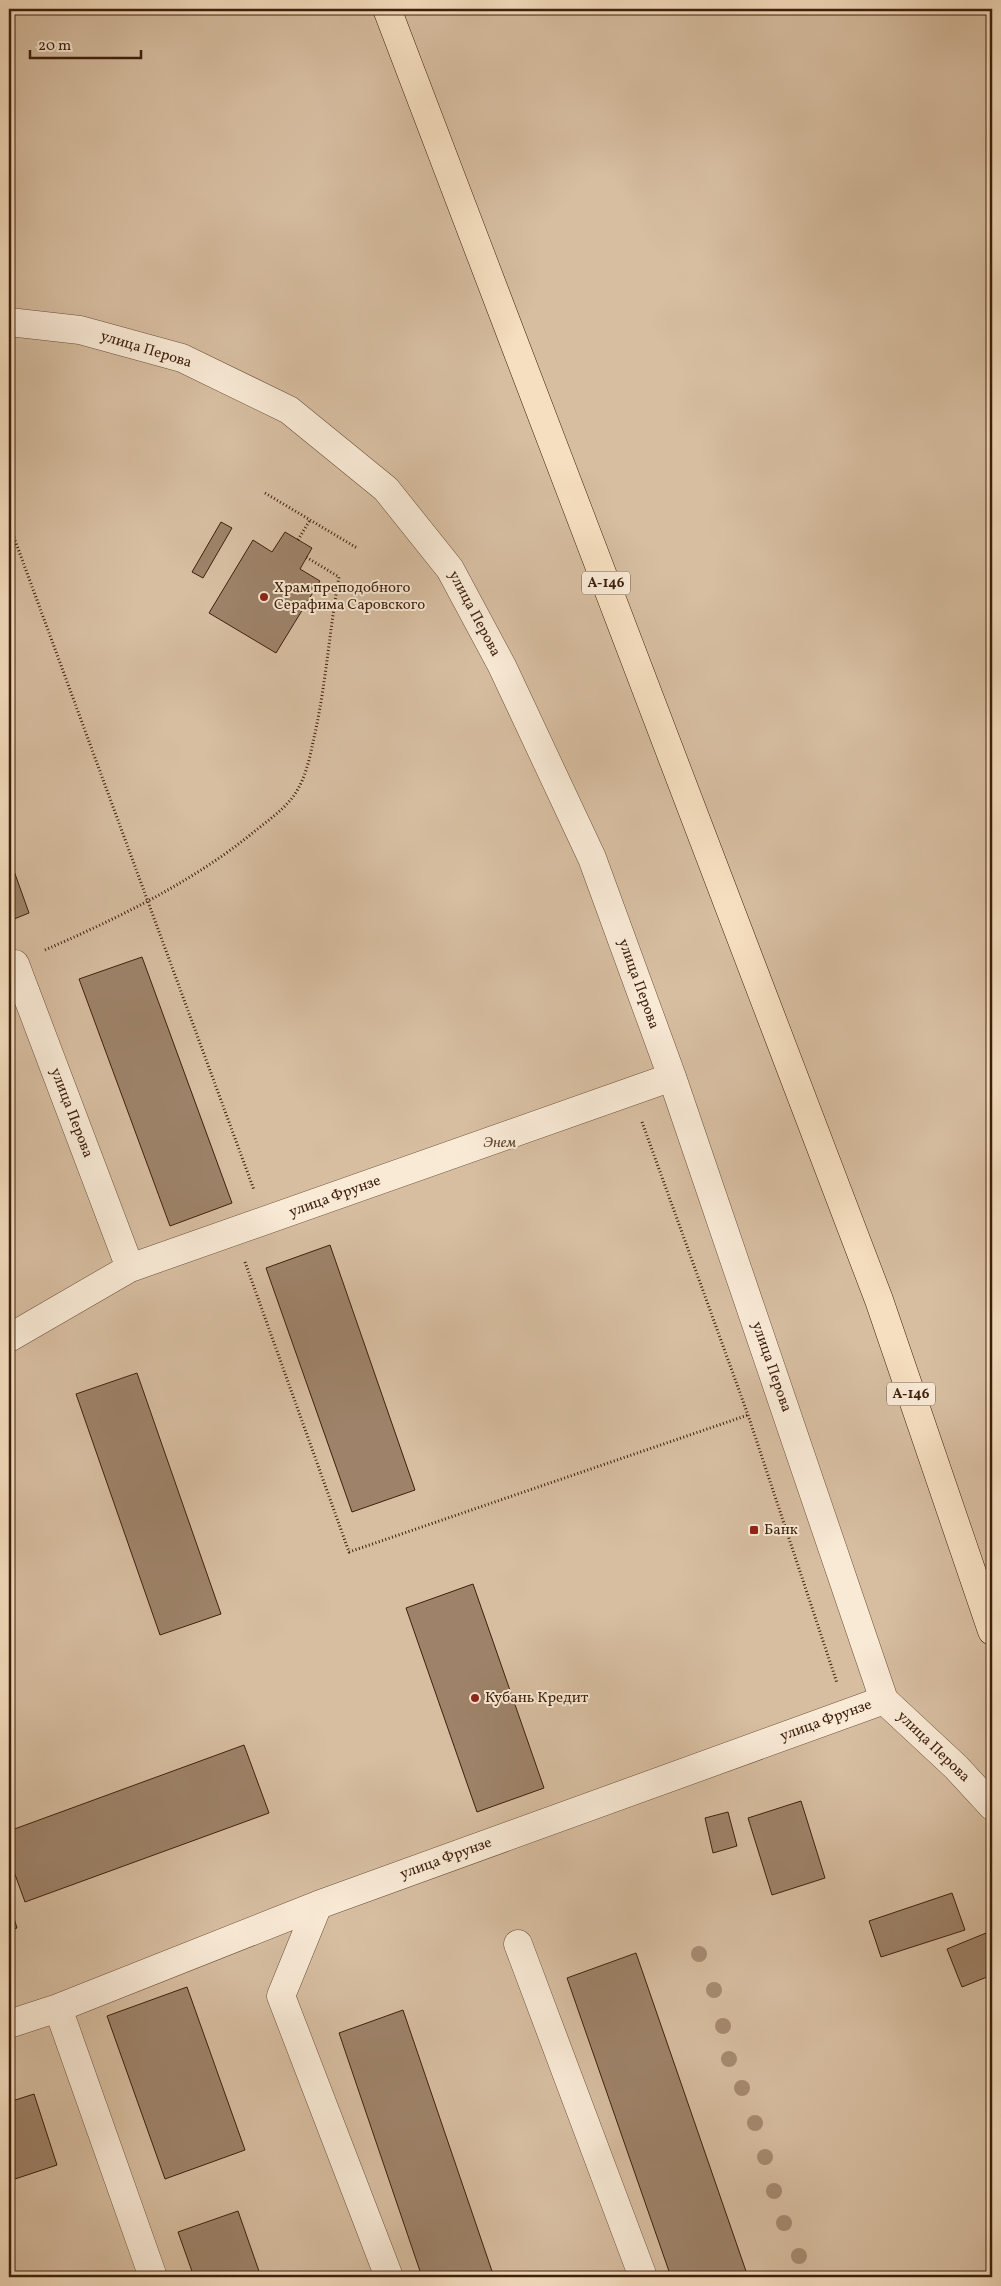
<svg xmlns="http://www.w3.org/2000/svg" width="1001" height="2286" viewBox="0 0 1001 2286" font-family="Vollkorn,serif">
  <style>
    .garden { fill: #d7bea1; stroke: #8a6e56 }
    .building { fill: #9e836a; stroke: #3e1f0c }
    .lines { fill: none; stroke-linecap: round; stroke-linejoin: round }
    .minor-casing { stroke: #6c4f39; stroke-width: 29 }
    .highway-casing { stroke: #3e1f0c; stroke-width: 29 }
    .path { stroke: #3e1f0c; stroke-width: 3; stroke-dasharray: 1 2.5; stroke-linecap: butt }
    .minor { stroke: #f9ead6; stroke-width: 28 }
    .highway { stroke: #f6dfc0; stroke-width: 28 }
    .rail { stroke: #3e1f0c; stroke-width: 4; stroke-dasharray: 9 9; stroke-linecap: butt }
    .tree { fill: #a68b71 }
    .poi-dot { fill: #8f2418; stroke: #f9ead6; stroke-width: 2 }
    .labels { text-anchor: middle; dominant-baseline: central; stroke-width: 4; stroke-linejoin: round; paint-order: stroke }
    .shield { fill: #f9ead6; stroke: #765c49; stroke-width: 1 }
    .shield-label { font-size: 14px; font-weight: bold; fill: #3e1f0c }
    .street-label { font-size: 15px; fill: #3e1f0c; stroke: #f9ead6 }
    .poi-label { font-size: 15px; fill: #3e1f0c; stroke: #f9ead6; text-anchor: start }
    .park-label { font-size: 15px; font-style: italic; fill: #644731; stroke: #f9ead6 }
  </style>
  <rect width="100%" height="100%" fill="#f6dfc0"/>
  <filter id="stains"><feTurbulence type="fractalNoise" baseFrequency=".004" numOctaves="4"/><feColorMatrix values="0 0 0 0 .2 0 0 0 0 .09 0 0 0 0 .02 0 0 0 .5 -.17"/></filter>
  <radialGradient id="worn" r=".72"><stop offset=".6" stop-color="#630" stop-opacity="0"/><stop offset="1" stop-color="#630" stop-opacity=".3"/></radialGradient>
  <path class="garden" d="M9 9H992V2277H9Z"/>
  <path class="building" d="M221 522 232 528 203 578 192 572Z
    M285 532 312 548 300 569 320 581 276 653 209 613 253 540 272 552Z
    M9 857 29 913 9 921Z
    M142 957 232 1203 170 1226 79 979Z
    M330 1245 415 1490 352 1512 266 1268Z
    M137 1373 221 1614 160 1635 76 1394Z
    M473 1584 544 1788 477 1812 406 1608Z
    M244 1745 269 1813 25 1902 9 1858V1831Z
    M801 1801 825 1878 772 1895 748 1818Z
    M728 1812 737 1846 713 1853 705 1818Z
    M952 1893 965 1930 881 1957 869 1921Z
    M9 1902 17 1928 9 1931Z
    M991 1931 992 1975 962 1987 947 1949Z
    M636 1953 748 2277H671L567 1978Z
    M187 1987 245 2150 165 2179 107 2016Z
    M403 2010 494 2277H422L339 2033Z
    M34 2094 57 2165 9 2181V2102Z
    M238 2211 261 2277H194L178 2232Z"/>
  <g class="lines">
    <g class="minor-casing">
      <path id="minor" d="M9 322 80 330 182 358 289 410 386 489 450 569 502 666 592 858 672 1077 884 1700 956 1767 992 1806
        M9 964H15L130 1268
        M9 1338 130 1268 672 1077
        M318 1905 281 1996 389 2277
        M518 1944 643 2277
        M58 2008 153 2277
        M9 2024 58 2008 318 1905 884 1700"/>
    </g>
    <g class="highway-casing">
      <path id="highway" d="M387 9 879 1300 992 1631"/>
    </g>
    <path class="path" d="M265 493 357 548
      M9 524 254 1190
      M298 540 310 520
      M45 950C118 918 193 882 255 831 271 818 288 807 298 789 306 775 310 757 313 742 326 687 329 632 339 577L306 557
      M642 1122 748 1415 837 1683
      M245 1262 349 1552 748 1415"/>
    <use href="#minor" class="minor"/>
    <use href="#highway" class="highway"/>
    <path class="rail" d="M990 9 992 17"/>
  </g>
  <g class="tree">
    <circle cx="699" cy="1954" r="8"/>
    <circle cx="714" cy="1990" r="8"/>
    <circle cx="723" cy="2026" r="8"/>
    <circle cx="729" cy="2059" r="8"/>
    <circle cx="742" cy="2088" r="8"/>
    <circle cx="755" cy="2123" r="8"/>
    <circle cx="765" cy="2157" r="8"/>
    <circle cx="774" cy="2191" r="8"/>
    <circle cx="784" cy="2223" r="8"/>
    <circle cx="799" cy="2256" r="8"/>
  </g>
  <g class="poi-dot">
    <circle cx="264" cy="597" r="5"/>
    <rect x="749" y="1525" width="10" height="10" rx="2.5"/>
    <circle cx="475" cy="1698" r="5"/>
  </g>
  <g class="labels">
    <g class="shield">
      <rect x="582" y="571.5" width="48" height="23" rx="4"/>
      <rect x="887" y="1382.5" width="48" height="23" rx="4"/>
    </g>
    <g class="shield-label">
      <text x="606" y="583">А-146</text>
      <text x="911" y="1394">А-146</text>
    </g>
    <g class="street-label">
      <text transform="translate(146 350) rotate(17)">улица Перова</text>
      <text transform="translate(474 614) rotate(62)">улица Перова</text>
      <text transform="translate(638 984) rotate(70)">улица Перова</text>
      <text transform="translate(71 1113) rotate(69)">улица Перова</text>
      <text transform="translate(335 1197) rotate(-20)">улица Фрунзе</text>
      <text transform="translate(771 1367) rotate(71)">улица Перова</text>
      <text transform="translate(826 1721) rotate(-20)">улица Фрунзе</text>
      <text transform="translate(933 1747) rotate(44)">улица Перова</text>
      <text transform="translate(446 1859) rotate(-20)">улица Фрунзе</text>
    </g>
    <g class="poi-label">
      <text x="274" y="588">Храм преподобного<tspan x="274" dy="17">Серафима Саровского</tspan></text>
      <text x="764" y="1530">Банк</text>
      <text x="485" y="1698">Кубань Кредит</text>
    </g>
    <g class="park-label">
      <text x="500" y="1143">Энем</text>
    </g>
  </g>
  <rect width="1001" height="2286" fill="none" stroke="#f6dfc0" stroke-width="30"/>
  <rect x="10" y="10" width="981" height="2266" fill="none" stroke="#3e1f0c" stroke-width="2.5"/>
  <rect x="15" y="15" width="971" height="2256" fill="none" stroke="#3e1f0c"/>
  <path d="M30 50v8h111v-8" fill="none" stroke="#3e1f0c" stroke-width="2.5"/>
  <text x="38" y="50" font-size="15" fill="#3e1f0c" stroke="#f9ead6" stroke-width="4" paint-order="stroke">20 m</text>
  <rect width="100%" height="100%" filter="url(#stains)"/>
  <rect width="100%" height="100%" fill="url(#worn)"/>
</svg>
